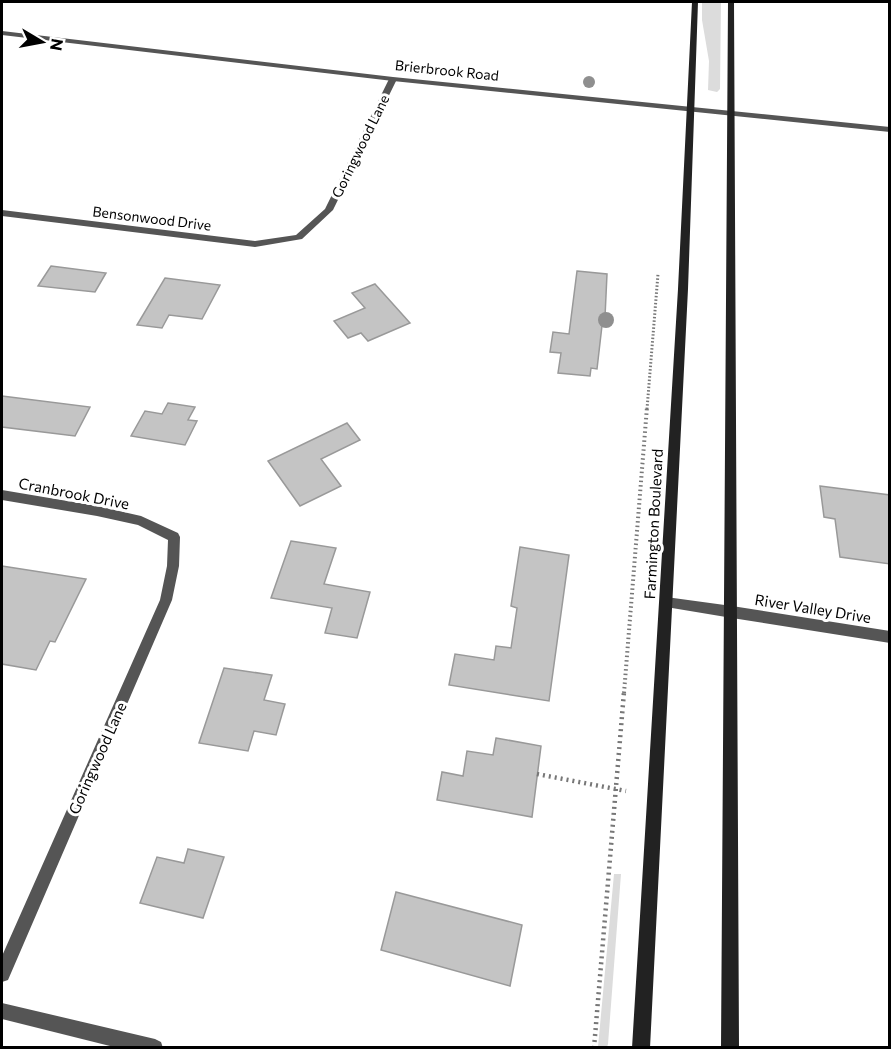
<svg xmlns="http://www.w3.org/2000/svg" width="891" height="1049" viewBox="0 0 891 1049" font-family="Commissioner,sans-serif">
  <style>
    .green { fill: #dcdcdc }
    .building { fill: #c4c4c4; stroke: #999; stroke-width: 1.5 }
    .lines { fill: none; stroke-linecap: round; stroke-linejoin: round }
    .path-far2 { stroke: #777; stroke-width: 3; stroke-dasharray: 1.5 2; stroke-linecap: butt }
    .path-far1 { stroke: #777; stroke-width: 4; stroke-dasharray: 1.5 3; stroke-linecap: butt }
    .path { stroke: #777; stroke-width: 4.5; stroke-dasharray: 2 4; stroke-linecap: butt }
    .minor { fill: #555; fill-rule: evenodd }
    .tertiary { fill: #555; fill-rule: evenodd }
    .secondary { fill: #222; fill-rule: evenodd }
    .tree { fill: #8f8f8f }
    .labels { text-anchor: middle; dominant-baseline: central; stroke-width: 6; stroke-linejoin: round; paint-order: stroke }
    .far-street-label { font-size: 14px; fill: #000; stroke: #fff }
    .street-label { font-size: 15px; fill: #000; stroke: #fff }
  </style>
  <rect width="100%" height="100%" fill="#fff"/>
  <path class="green" d="M702 2H721L720 89 717 92 708 90 709 61 702 20Z
    M614 874H621L608 1044 607 1047H598Z"/>
  <path class="building" d="M51 266 106 273 95 292 38 286Z
    M577 271 607 274 605 317H603L597 369 591 368 590 376 558 373 561 353 550 352 553 332 569 334Z
    M165 278 220 285 202 319 169 315 162 328 137 325Z
    M375 284 410 323 368 341 361 333 348 338 334 321 365 308 352 293Z
    M2 396 90 407 75 436 2 427Z
    M168 403 195 407 188 420 197 421 185 445 131 436 145 411 162 414Z
    M347 423 360 440 321 459 341 486 300 506 268 461Z
    M820 486 890 495V564L840 557 835 519 824 517Z
    M291 541 336 548 324 584 370 592 357 638 325 633 332 608 271 598Z
    M520 547 569 555 549 701 449 685 455 654 494 660 496 646 511 648 517 608 511 606Z
    M2 566 86 579 55 642 50 641 36 670 2 664Z
    M224 668 272 675 264 700 285 704 276 735 254 731 248 751 199 743Z
    M496 738 541 746 532 817 437 800 442 772 463 776 467 751 493 755Z
    M188 849 224 857 203 918 140 903 157 857 184 863Z
    M396 892 522 925 510 986 381 950Z"/>
  <g class="lines">
    <path class="path-far2" d="M647 409 658 274"/>
    <path class="path-far1" d="M624 693 647 407"/>
    <path class="path" d="M537 774 626 791
      M594 1048 624 692"/>
    <path class="minor" d="M390 77 397 79 333 210 302 239 255 247 2 216V210L255 241 296 235 325 209Z
      M2 490 97 506 141 516 178 533 180 537 179 566 172 600 8 980 2 982V956L160 600 167 566 168 540 138 525 97 516 2 500Z
      M732 606 890 631V643L732 618 727 616 726 612 727 608Z
      M2 1003 155 1039 161 1042 163 1048H118L2 1019Z"/>
    <path class="tertiary" d="M2 31 393 77 890 127V132L393 81 2 35Z
      M666 597 732 606 737 608 738 612 737 616 732 618 666 607 661 606 660 602 661 598Z"/>
    <path class="secondary" d="M692 2H698L688 289 650 1048H632L678 289Z
      M728 2H734L739 1048H721Z"/>
  </g>
  <g class="tree">
    <circle cx="589" cy="82" r="6"/>
    <circle cx="606" cy="320" r="8"/>
  </g>
  <g class="labels">
    <g class="far-street-label">
      <text transform="translate(447 70) rotate(6)">Brierbrook Road</text>
      <text transform="translate(360 146) rotate(-64)">Goringwood Lane</text>
      <text transform="translate(152 218) rotate(7)">Bensonwood Drive</text>
    </g>
    <g class="street-label">
      <text transform="translate(74 493) rotate(11)">Cranbrook Drive</text>
      <text transform="translate(653 524) rotate(-87)">Farmington Boulevard</text>
      <text transform="translate(813 608) rotate(9)">River Valley Drive</text>
      <text transform="translate(97 758) rotate(-66)">Goringwood Lane</text>
    </g>
  </g>
  <rect width="891" height="1049" fill="none" stroke="#000000" stroke-width="6"/>
  <g transform="translate(42 42) rotate(100)" stroke="#ffffff" stroke-width="4.5" paint-order="stroke">
  <path d="M0-4.5L10 22L0 15L-10 22Z" fill="#000000"/>
  <text y="-9" font-size="16" font-weight="bold" text-anchor="middle" fill="#000000">N</text>
  </g>
</svg>
